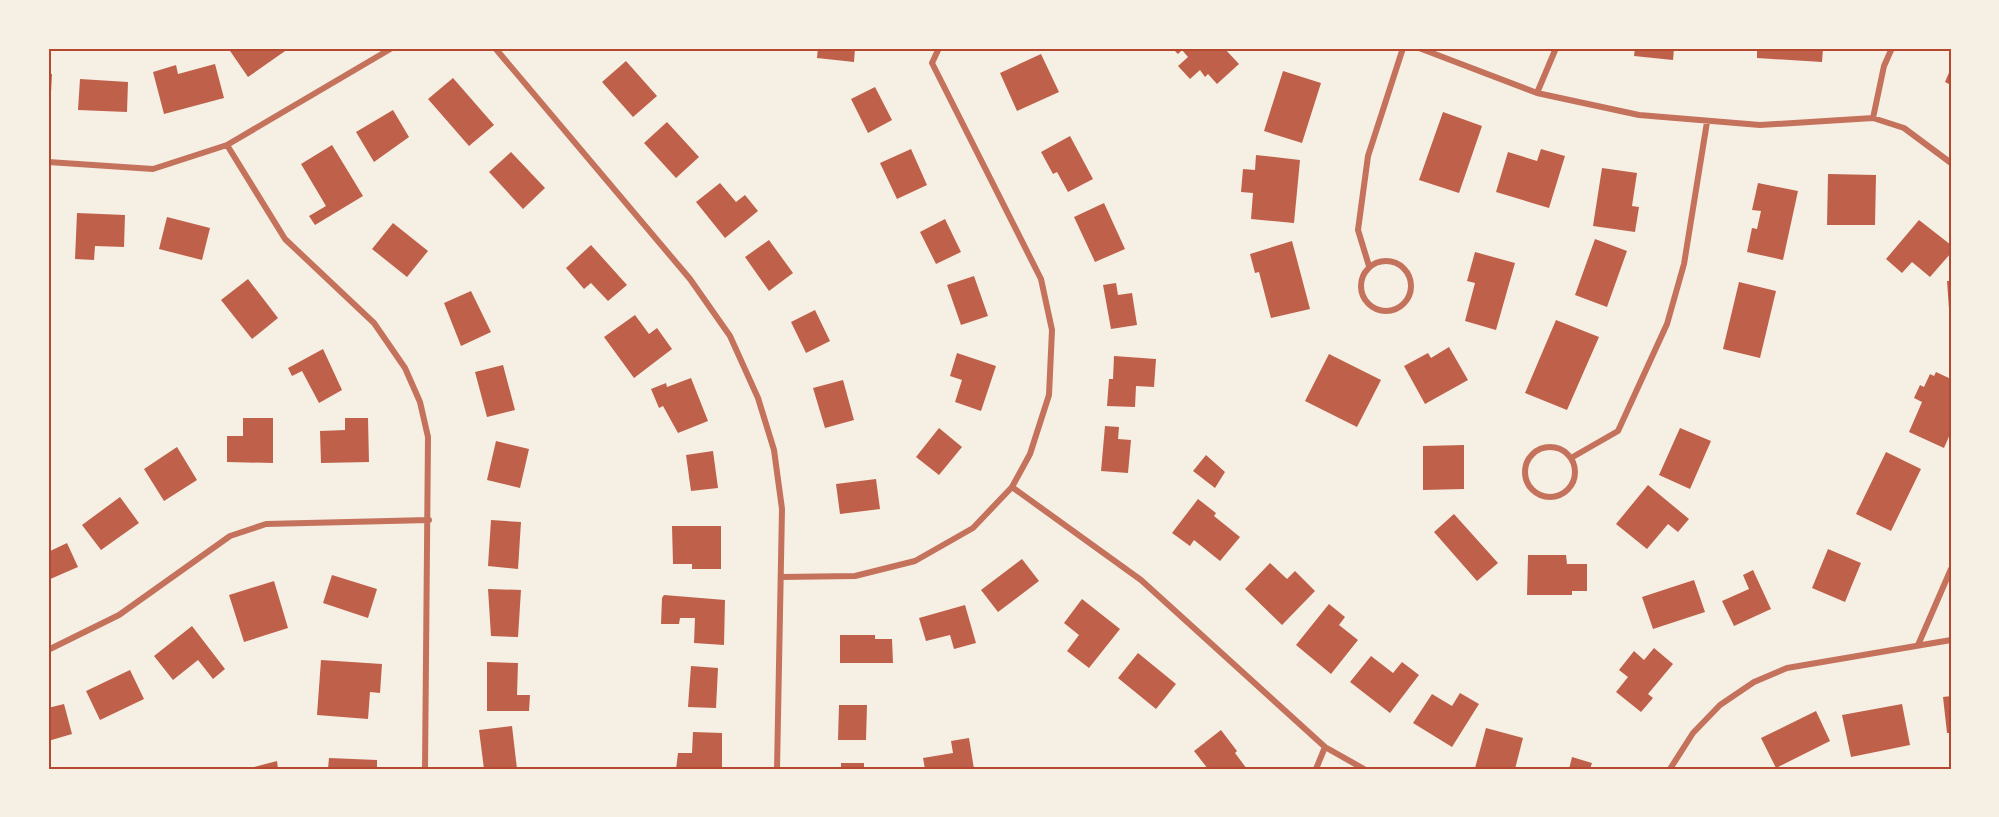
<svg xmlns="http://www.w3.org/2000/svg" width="1999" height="817" viewBox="0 0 1999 817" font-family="'Asap Condensed',sans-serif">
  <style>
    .building { fill: #bf614a }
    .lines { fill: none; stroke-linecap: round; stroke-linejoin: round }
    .minor { stroke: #c5725c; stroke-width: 6 }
    .neatline { fill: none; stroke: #b5482f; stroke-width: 2 }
  </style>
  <rect width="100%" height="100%" fill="#f6efe4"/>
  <path class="building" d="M228 48H287L288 49 248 77Z
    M818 48H855L854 62 817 58Z
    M1172 48H1224L1239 64 1217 84 1208 74 1205 77 1200 70 1190 79 1178 66 1188 57 1182 50 1178 54Z
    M1635 48H1674L1673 60 1634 56Z
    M1757 48H1823L1822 62 1757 58Z
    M1041 54 1059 92 1017 111 1000 73Z
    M626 61 657 96 633 117 602 82Z
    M215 64 224 98 164 114 153 72 176 65 178 74Z
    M1951 68V85L1945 82Z
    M1283 71 1321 83 1302 143 1264 131Z
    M48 74H52L50 111H48Z
    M453 78 494 125 469 146 428 99Z
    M80 79 128 82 127 112 78 110Z
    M875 87 892 120 868 133 851 99Z
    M393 110 409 137 374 162 356 132Z
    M1443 112 1482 126 1459 193 1419 180Z
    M667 122 699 157 676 178 644 143Z
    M1070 136 1093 179 1068 192 1057 172 1053 174 1041 152Z
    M332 145 363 196 315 225 309 216 326 206 301 164Z
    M911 149 927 185 897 199 880 163Z
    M1541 149 1565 156 1549 208 1496 192 1508 152 1537 161Z
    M511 152 545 188 523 209 489 172Z
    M1256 155 1300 160 1294 223 1251 219 1253 193 1241 192 1243 169 1255 170Z
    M1602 168 1637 173 1632 206 1639 207 1635 232 1593 226Z
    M1828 174 1876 175 1875 225H1827Z
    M720 183 736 202 745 195 758 211 725 238 696 202Z
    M1758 183 1798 191 1783 260 1747 252 1752 228 1757 229 1761 211 1752 210Z
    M1104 203 1125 249 1095 262 1074 217Z
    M77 213 125 215 124 247 95 246 94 260 75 259Z
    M167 217 210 228 202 260 159 249Z
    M945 219 961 252 936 264 920 232Z
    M1919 220 1951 245V253L1930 277 1912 262 1902 273 1886 259Z
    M393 223 428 251 407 277 372 249Z
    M1595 239 1627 251 1607 307 1575 295Z
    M769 240 793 273 769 291 745 257Z
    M1292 241 1310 309 1271 318 1259 272 1255 273 1250 254Z
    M591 245 627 285 608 301 591 283 584 289 566 268Z
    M1475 252 1515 263 1496 330 1465 321 1475 283 1467 281Z
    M974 276 988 316 961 325 947 285Z
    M248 279 278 318 252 339 221 300Z
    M1947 281H1951V309H1949Z
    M1739 282 1776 291 1760 358 1723 349Z
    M1116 283 1118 295 1132 293 1137 325 1111 329 1103 285Z
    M471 291 491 332 461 346 444 303Z
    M815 310 830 341 806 353 791 322Z
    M635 315 649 334 657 328 672 349 634 378 604 337Z
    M1556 320 1599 337 1567 410 1525 393Z
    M1449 347 1468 380 1425 404 1404 366 1428 353 1431 358Z
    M323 349 342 390 319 403 302 371 292 376 288 368Z
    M957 353 996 366 981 411 955 402 962 380 950 376Z
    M1329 354 1381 380 1357 427 1305 401Z
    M1114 356 1156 359 1154 387 1136 386 1135 407 1107 406 1109 379H1113Z
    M503 365 515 410 487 417 475 372Z
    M1936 372 1951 379V432L1944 448 1909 432 1922 402 1914 398 1920 385 1924 387 1930 374 1934 376Z
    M691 378 708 421 678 433 663 406 659 408 651 389 666 383 667 387Z
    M843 380 854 420 825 428 813 388Z
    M243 418H273V463L227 462V436H243Z
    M345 418H368L369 462 321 463 320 431 345 430Z
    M1105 426 1119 427 1118 439 1131 440 1128 473 1101 471Z
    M939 428 962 447 939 475 916 457Z
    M1680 428 1711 441 1690 489 1659 475Z
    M496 441 529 449 520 488 487 480Z
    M1464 445V489L1423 490V446Z
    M177 447 197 480 164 501 144 469Z
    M713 451 718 488 691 491 686 455Z
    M1886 452 1921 469 1891 531 1856 514Z
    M1206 455 1225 472 1215 488 1193 471Z
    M876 479 880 509 840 514 836 484Z
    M1648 485 1689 519 1678 532 1668 524 1647 549 1616 524Z
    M120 497 139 523 101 550 82 525Z
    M1198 499 1216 513 1214 516 1240 537 1220 561 1194 540 1190 546 1172 533Z
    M1454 514 1498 563 1477 581 1434 532Z
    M491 520 521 522 518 569 488 566Z
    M672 526H721V569H692V564H673Z
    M67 543 78 567 48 580V552Z
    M1828 549 1861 563 1845 602 1812 588Z
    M1528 555H1566L1567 564H1587V591H1572V595H1527Z
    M1022 559 1039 581 998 612 981 590Z
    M1270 563 1287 579 1295 571 1315 591 1282 625 1245 589Z
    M1753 570 1771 609 1734 626 1722 601 1749 589 1743 575Z
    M332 575 377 589 368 618 323 603Z
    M1694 580 1705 612 1653 629 1642 597Z
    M274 581 288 628 244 642 229 595Z
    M488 589 521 590 518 637 491 636Z
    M664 595 725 600 724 645 694 643 695 618H680L679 624H661L662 598Z
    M1082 599 1120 629 1089 668 1067 651 1079 635 1064 623Z
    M1329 604 1345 617 1339 625 1358 640 1331 674 1296 645Z
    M965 605 976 643 954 649 950 635 926 641 919 618Z
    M192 626 225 669 213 679 198 660 173 680 154 656Z
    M840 635H875V639H892L893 663H840Z
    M1654 648 1673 664 1648 694 1653 698 1641 712 1616 692 1628 677 1619 670 1634 651 1644 660Z
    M1138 653 1176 684 1156 709 1118 678Z
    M1371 656 1393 673 1402 662 1419 675 1390 713 1350 682Z
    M321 660 382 664 380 693 370 692 368 719 317 715Z
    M487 662 518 663 517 695H530L529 711H487Z
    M691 666 718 668 716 708 688 707Z
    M130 670 144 699 100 720 86 691Z
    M1460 693 1479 704 1452 747 1413 723 1432 694 1452 706Z
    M1951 696V733H1947L1943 697Z
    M64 704 72 734 48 741V708Z
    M1902 704 1910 745 1851 757 1842 715Z
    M839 705H867L866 740H838Z
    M1816 711 1830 741 1776 768 1761 738Z
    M512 726 517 769H484L479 730Z
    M1486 728 1523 738 1515 769 1475 768Z
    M1221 730 1237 751 1235 753 1247 769H1208L1194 751Z
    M693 732 722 733V769H676L678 753H692Z
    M969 738 974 769H925L923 758 953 753 951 741Z
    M1572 757 1592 763 1590 769H1569Z
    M329 758 377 760V769H328Z
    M277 761 278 769H250V768Z
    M841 763H864V769H841Z"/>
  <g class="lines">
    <path class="minor" d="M495 48 690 279 730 336 758 398 774 450 782 509 777 769
      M1419 48 1537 93 1639 115 1760 125 1873 118 1904 128 1951 163
      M1537 93 1556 48
      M1873 118 1884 66 1892 48
      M227 145 285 239 374 323 405 368 420 402 428 437 425 769
      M48 162 153 169 227 145 392 48
      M1361 286a25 25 0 1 1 50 0a25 25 0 1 1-50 0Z
      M1369 266 1358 230 1368 156 1403 48
      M1525 472a25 25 0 1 1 50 0a25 25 0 1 1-50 0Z
      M1571 458 1618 431 1667 324 1684 264 1707 122
      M1012 487 1141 580 1325 747 1364 769
      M781 577 855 576 915 561 973 528 1012 487 1030 454 1049 395 1052 330 1041 279 932 63 939 48
      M1918 645 1951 569
      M48 650 119 615 230 536 266 524 429 520
      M1316 769 1325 747
      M1670 769 1693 733 1720 705 1754 682 1787 668 1951 640"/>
  </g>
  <rect width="1999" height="817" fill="none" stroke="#f6efe4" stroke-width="99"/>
  <rect x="50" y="50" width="1900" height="718" class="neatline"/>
</svg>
